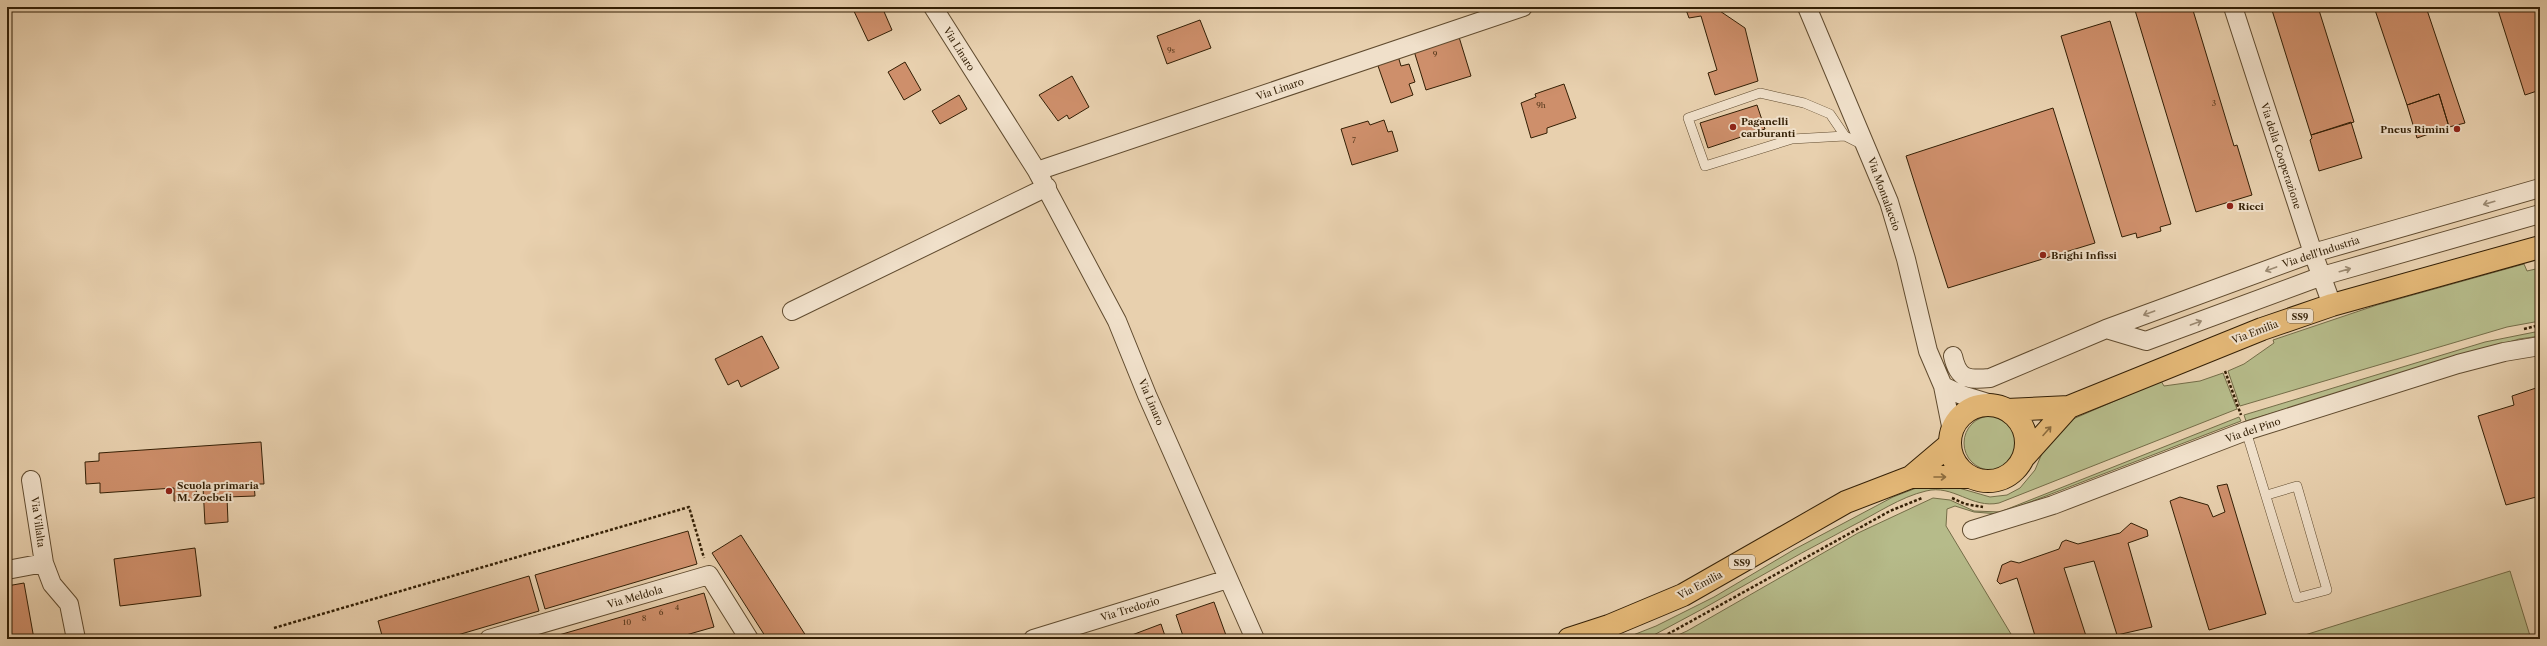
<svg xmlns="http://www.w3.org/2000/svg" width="2547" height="646" viewBox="0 0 2547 646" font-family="'Libre Caslon Text',serif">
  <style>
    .green { fill: #b6bb8a; stroke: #746d48 }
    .building { fill: #ce8f6b; stroke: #331f05 }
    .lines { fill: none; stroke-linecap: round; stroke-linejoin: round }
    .service-casing { stroke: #604b2f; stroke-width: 10 }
    .minor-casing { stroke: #604b2f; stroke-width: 20 }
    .primary-casing { stroke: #331f05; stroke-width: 24 }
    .path { stroke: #331f05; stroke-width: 2.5; stroke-dasharray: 3 2; stroke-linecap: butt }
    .service { stroke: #f0e0ca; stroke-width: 9 }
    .minor { stroke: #f0e0ca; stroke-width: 18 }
    .primary { stroke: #e4b877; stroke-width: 22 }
    .oneway { stroke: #9b8971 }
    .oneway2 { stroke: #8c6c3e }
    .poi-dot { fill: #8f2418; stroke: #f0e0ca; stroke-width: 1.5 }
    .labels { text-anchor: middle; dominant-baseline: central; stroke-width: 4; stroke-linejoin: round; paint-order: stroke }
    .number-label { font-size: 8px; fill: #5a3b1e }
    .shield { fill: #f0e0ca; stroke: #6c5940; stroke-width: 1 }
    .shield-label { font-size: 9px; font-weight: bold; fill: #331f05 }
    .street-label { font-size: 10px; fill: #331f05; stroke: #f0e0ca }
    .poi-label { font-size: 10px; font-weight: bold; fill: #331f05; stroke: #f0e0ca; text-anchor: start }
  </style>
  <rect width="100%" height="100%" fill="#e8d0ae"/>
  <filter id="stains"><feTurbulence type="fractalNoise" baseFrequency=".005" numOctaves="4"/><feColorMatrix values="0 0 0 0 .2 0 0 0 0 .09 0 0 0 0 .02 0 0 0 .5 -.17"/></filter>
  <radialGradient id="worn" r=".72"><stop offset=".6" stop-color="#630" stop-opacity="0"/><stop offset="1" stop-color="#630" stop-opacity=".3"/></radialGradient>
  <path class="green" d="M2524 264 2527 271 2540 268V321L2507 327 2240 406 2228 371 2244 364 2274 343 2273 340 2377 305Z
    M2540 331V336L2519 339 2246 421 2244 415 2485 342Z
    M2223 373 2237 409 1999 503C1972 509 1953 484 1926 491 1900 497 1876 514 1852 526 1784 561 1720 601 1652 636L1644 639H1623L1656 626 1714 597 1795 549 1893 497 1919 487 1952 486 1990 497 2007 495 2020 488 2035 470 2045 446 2066 422 2161 381 2164 386 2200 381Z
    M1964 443a27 27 0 1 1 54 0a27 27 0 1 1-54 0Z
    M2239 417 2241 421 1999 514 1974 512 1955 506 1947 509 1946 526 2014 639H1669L1687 631 1858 533 1933 498 1950 500 1974 511 2000 512Z
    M2510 571 2531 639H2292Z"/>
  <path class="building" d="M852 7H882L892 30 868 41Z
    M1685 7H1714L1745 28 1758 81 1715 95 1708 73 1717 70 1701 16 1689 18Z
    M2134 7H2192L2234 146 2237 145 2252 195 2196 212Z
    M2271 7H2318L2354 122 2311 135Z
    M2374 7H2426L2465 123 2449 127 2439 94 2407 105Z
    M2497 7H2540V90L2525 95Z
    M1200 20 1211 48 1167 64 1157 36Z
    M2110 21 2171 224 2160 227 2161 231 2137 238 2136 233 2122 237 2061 36Z
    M1459 37 1471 76 1426 90 1414 51Z
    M1398 56 1401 66 1409 64 1415 82 1409 84 1413 95 1391 103 1377 63Z
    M905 62 921 90 904 100 888 72Z
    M1072 76 1089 107 1069 119 1067 115 1058 121 1039 95Z
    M1564 84 1576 118 1547 128V133L1531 138 1521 103 1536 97 1535 94Z
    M2439 94 2449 127 2417 138 2407 105Z
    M959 95 967 109 940 124 932 111Z
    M1757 105 1765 129 1708 148 1700 123Z
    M2053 108 2095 243 1948 288 1906 156Z
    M1384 120 1388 132 1392 131 1398 151 1352 165 1341 129 1368 121 1370 125Z
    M2351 122 2362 158 2319 171 2310 140 2312 138 2311 135Z
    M762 336 779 368 741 387 738 380 728 385 715 359Z
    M2539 387 2540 496 2506 505 2478 416 2514 405 2512 396Z
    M261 442 264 484H254L255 496 227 497 228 522 205 524 203 487H196L197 500 174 501V488L100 493V483L86 484 85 462 99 461V453Z
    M2227 484 2266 614 2209 630 2170 501 2180 497 2208 505 2213 517 2225 512 2217 486Z
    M2131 523 2147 530 2148 536 2128 543 2152 627 2117 635 2094 561 2064 568 2087 639H2036L2017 578 2000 584 1997 581 2002 565 2011 561 2019 563 2059 549 2062 542 2066 540 2078 544 2120 533Z
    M688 531 697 564 545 609 535 575Z
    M741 535 808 639H767L712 553Z
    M195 548 201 596 120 606 114 559Z
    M529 576 539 611 444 639H383L378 621Z
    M24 583 34 639H7V586Z
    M704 593 714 627 672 639H553L552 637Z
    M1214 602 1227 638 1184 639 1176 615Z
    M1161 624 1166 639H1124V638Z"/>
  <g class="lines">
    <g class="service-casing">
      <path id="service" d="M1845 136 1792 139 1705 166 1688 118 1760 93 1804 103 1830 114 1845 136 1863 145
        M2246 431 2297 598 2327 590 2297 486 2267 495"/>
    </g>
    <g class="minor-casing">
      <path id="minor" d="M933 7 1037 171 1117 321 1147 395 1255 639
        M1807 7 1889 202 1906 259 1928 351 1943 386 1952 431
        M2233 7 2313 253 2332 305
        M1037 171 1523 7
        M792 311 1047 187
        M2106 329 2146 341 2322 276 2540 214
        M1953 356C1958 379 1967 380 1990 378L2106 329 2313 253 2540 188
        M1943 386 1962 395 1995 405
        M1972 530 2053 505 2246 431 2458 364 2504 352 2540 346
        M44 563 52 584 69 604 76 639
        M7 570 44 563 31 480
        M489 639 709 575 749 639
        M1033 639 1228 579"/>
    </g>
    <g class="primary-casing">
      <path id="primary" d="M1950 443a38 38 0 1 1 76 0a38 38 0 1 1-76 0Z
        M2007 410 2069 407 2262 329 2332 305 2540 247
        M2025 456 2069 407
        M1911 477H1970
        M1569 639 1609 626 1683 595 1846 502 1911 477 1950 444"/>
    </g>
    <path class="path" d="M2524 329 2540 325
      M2225 371 2241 415
      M1952 498 1965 504 1983 507
      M274 628 689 507 704 558
      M1659 639 1890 511 1922 498"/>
    <use href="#service" class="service"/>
    <use href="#minor" class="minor"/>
    <use href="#primary" class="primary"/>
  </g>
  <defs><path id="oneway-shaft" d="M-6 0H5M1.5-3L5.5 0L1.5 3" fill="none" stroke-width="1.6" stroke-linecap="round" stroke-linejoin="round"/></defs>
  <g class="oneway">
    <use href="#oneway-shaft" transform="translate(2489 203) rotate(164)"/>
    <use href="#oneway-shaft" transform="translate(2271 269) rotate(160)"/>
    <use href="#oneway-shaft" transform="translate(2345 270) rotate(-16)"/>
    <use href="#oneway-shaft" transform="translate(2149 313) rotate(160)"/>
    <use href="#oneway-shaft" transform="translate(2196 323) rotate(-20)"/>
  </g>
  <g class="oneway2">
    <use href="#oneway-shaft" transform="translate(2047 431) rotate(-48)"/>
    <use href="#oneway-shaft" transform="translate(1940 477)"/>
  </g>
  <g class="poi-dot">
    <circle cx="1733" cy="127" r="4"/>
    <circle cx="2457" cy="129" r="4"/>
    <circle cx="2230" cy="206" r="4"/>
    <circle cx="2043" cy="255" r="4"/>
    <circle cx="169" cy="491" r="4"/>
  </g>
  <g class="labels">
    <g class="number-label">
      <text x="1171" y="50">9s</text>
      <text x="1435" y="54">9</text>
      <text x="2214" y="103">3</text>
      <text x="1541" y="105">9h</text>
      <text x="1354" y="140">7</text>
      <text x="677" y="607">4</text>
      <text x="661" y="612">6</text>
      <text x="644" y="618">8</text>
      <text x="627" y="622">10</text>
    </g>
    <g class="shield">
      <rect x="2287" y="309" width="26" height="14" rx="3"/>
      <rect x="1729" y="555" width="26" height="14" rx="3"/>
    </g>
    <g class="shield-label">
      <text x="2300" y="316">SS9</text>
      <text x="1742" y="562">SS9</text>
    </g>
    <g class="street-label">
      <text transform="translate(959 49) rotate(58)">Via Linaro</text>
      <text transform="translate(1280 89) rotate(-19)">Via Linaro</text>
      <text transform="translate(2281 156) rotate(72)">Via della Cooperazione</text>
      <text transform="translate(1884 194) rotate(70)">Via Montalaccio</text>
      <text transform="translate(2321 252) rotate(-18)">Via dell'Industria</text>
      <text transform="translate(2255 332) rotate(-21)">Via Emilia</text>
      <text transform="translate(1151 402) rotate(67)">Via Linaro</text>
      <text transform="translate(2253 430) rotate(-19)">Via del Pino</text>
      <text transform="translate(38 522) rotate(82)">Via Villalta</text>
      <text transform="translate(1700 585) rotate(-28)">Via Emilia</text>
      <text transform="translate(635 597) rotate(-16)">Via Meldola</text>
      <text transform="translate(1130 609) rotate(-17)">Via Tredozio</text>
    </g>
    <g class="poi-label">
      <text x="1741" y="121">Paganelli<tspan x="1741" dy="12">carburanti</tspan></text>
      <text x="2449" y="129" text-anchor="end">Pneus Rimini</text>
      <text x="2238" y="206">Ricci</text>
      <text x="2051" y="255">Brighi Infissi</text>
      <text x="177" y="485">Scuola primaria<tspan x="177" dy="12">M. Zoebeli</tspan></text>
    </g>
  </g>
  <rect width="2547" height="646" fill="none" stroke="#e8d0ae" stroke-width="24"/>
  <rect x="8" y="8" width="2531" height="630" fill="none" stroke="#331f05" stroke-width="2"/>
  <rect x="12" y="12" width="2523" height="622" fill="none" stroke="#331f05"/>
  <rect width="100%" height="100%" filter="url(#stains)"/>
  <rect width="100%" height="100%" fill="url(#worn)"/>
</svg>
